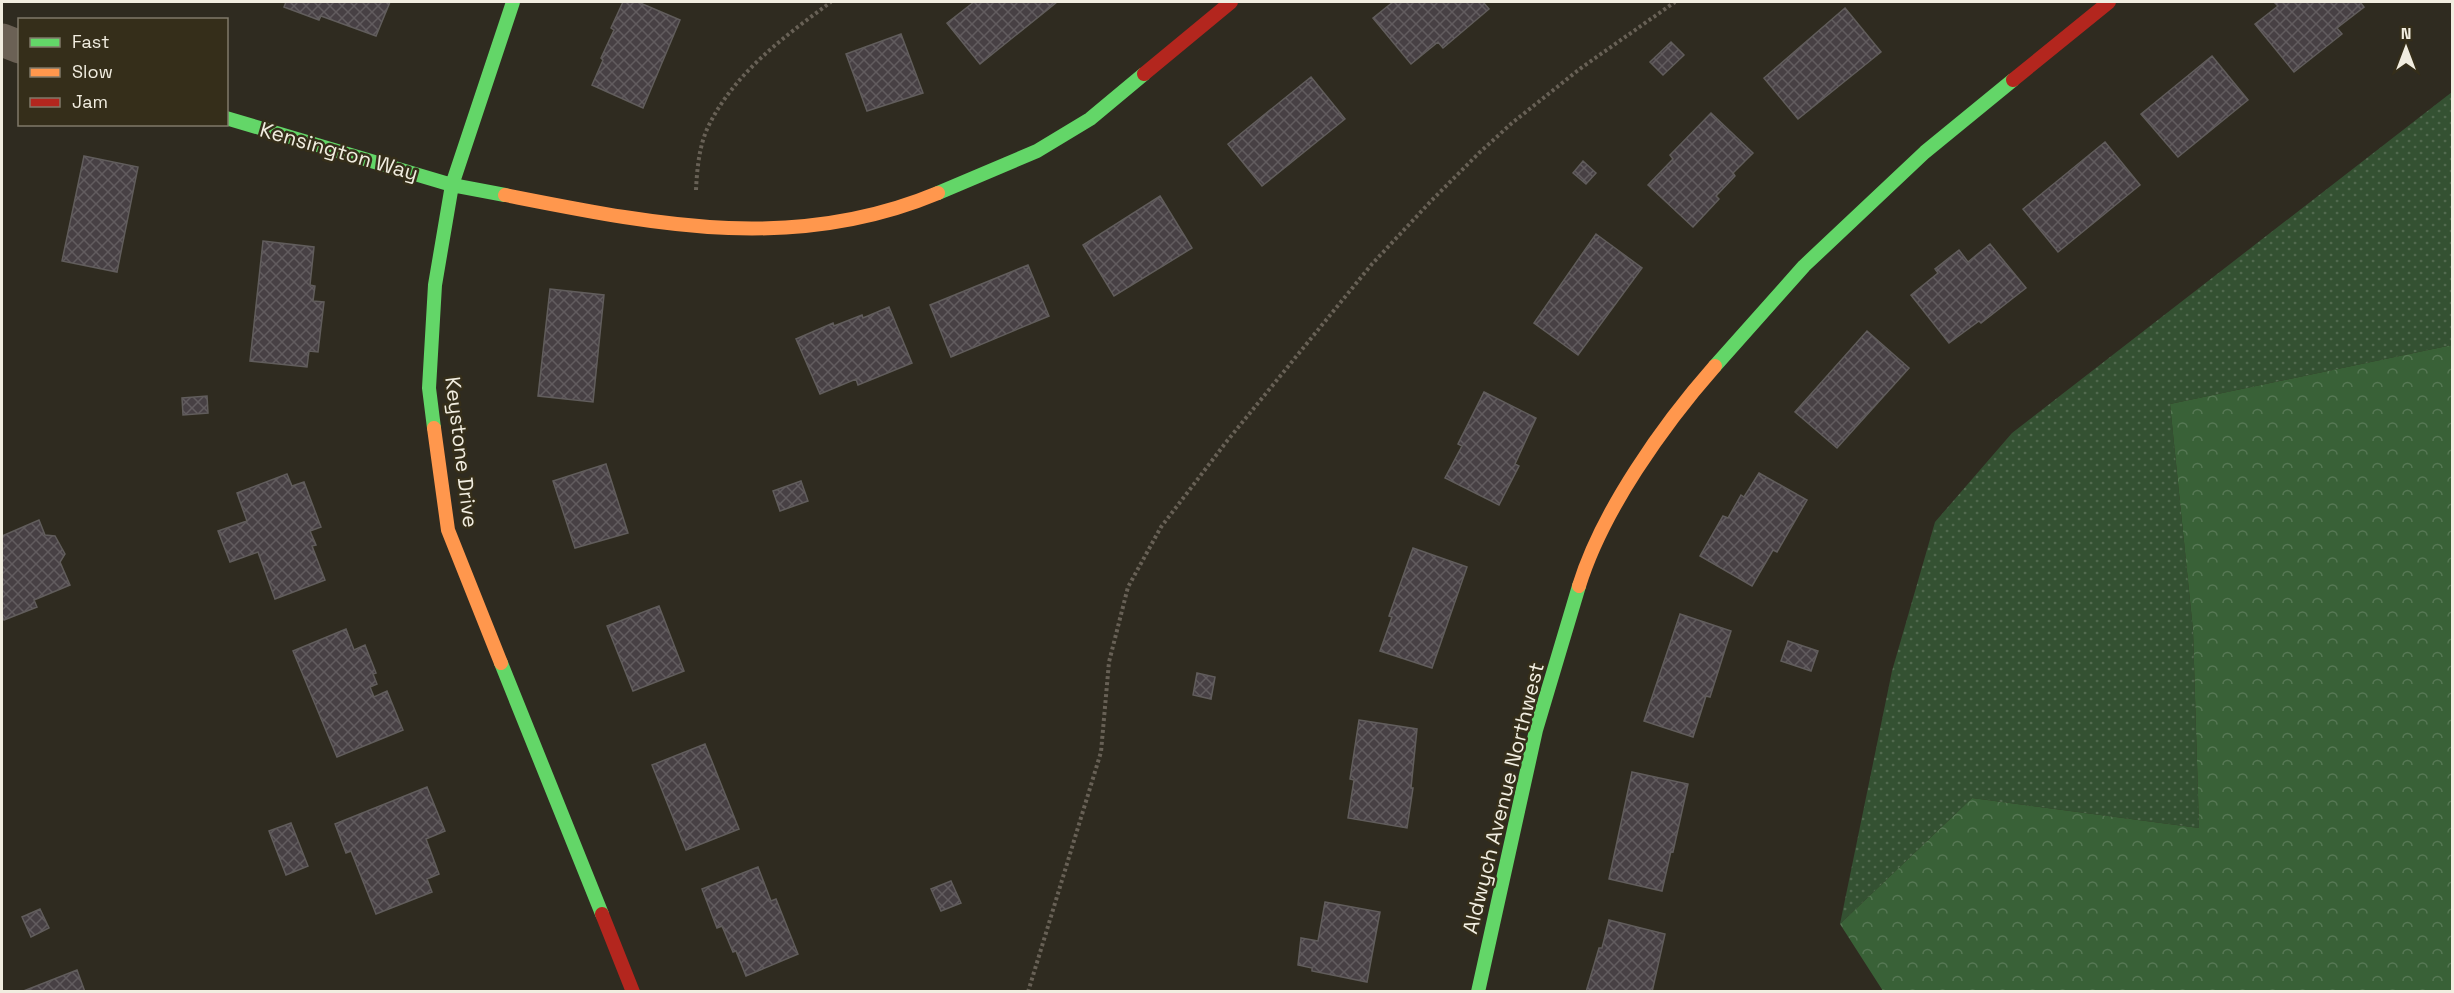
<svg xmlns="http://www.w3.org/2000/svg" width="2454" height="993" viewBox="0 0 2454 993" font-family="'Space Grotesk',sans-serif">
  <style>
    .grass { fill: url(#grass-dots) }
    .forest { fill: url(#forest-crowns) }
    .building { fill: url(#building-cross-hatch); stroke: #615d5c; stroke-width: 1.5 }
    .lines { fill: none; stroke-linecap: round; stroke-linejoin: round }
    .path { stroke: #686156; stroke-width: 4; stroke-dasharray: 3 3; stroke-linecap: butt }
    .street { stroke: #6b6155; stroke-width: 33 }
    .fast { stroke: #63d668; stroke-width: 14 }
    .slow { stroke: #ff974d; stroke-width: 14 }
    .jam { stroke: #b3261e; stroke-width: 14 }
    .labels { text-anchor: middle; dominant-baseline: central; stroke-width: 5; stroke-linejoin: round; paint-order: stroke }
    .street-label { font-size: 21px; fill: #f1ede0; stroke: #352e1a }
  </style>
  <defs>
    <pattern id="grass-dots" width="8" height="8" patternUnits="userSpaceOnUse" patternTransform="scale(1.5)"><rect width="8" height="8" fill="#345132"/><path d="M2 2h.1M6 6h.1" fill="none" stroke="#526a4f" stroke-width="1.8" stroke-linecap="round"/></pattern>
    <pattern id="forest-crowns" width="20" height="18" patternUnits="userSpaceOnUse" patternTransform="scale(1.5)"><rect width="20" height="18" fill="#396137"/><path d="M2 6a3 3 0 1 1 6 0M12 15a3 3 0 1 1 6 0" fill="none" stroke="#567854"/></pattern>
    <pattern id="building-cross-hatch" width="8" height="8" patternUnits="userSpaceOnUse" patternTransform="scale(1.5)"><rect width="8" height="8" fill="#474044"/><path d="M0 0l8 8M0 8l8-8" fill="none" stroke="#625c5f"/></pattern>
  </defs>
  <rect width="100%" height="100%" fill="#2f2b20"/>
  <path class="grass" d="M2452 92V345L2170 404 2193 630 2199 828 1972 798 1840 924 1892 671 1935 522 2012 433Z"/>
  <path class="forest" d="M2452 345V991H1883L1840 924 1972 798 2199 828 2193 630 2170 404Z"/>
  <path class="building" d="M286 2H390L376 36 321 16 319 20 284 7Z
    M623 2H638L680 20 643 108 592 85 603 60 601 58 614 30 611 28Z
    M974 2H1057L980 64 947 23Z
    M1393 2H1483L1489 9 1443 48 1438 42 1411 64 1373 18Z
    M2277 2H2360L2364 7 2337 28 2342 34 2294 72 2255 24 2278 6 2275 3Z
    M1845 8 1881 52 1798 119 1764 78Z
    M901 34 923 93 867 111 846 54Z
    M1671 42 1684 55 1663 75 1650 62Z
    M2212 56 2248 100 2178 157 2141 114Z
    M1311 77 1345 119 1262 186 1228 144Z
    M1711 113 1753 153 1733 173 1735 176 1716 196 1719 199 1693 227 1648 185 1673 159 1670 155Z
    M2105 142 2140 185 2058 252 2023 209Z
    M84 156 138 167 117 272 62 261Z
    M1583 161 1596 173 1586 184 1573 173Z
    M1160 196 1192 248 1114 296 1083 245Z
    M1596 234 1642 268 1578 355 1534 323Z
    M263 241 314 247 310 285 315 286 313 301 324 302 318 352 309 351 307 367 250 361Z
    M1990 244 2026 288 1981 323 1979 321 1949 343 1911 295 1938 273 1935 269 1959 250 1968 262Z
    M1028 265 1049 316 951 357 930 305Z
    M550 289 604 295 593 402 538 396Z
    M889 307 912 363 858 385 856 379 820 394 796 339 833 323 834 326 862 315 863 318Z
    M1867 331 1909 368 1837 448 1795 412Z
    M1484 392 1536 418 1515 464 1519 466 1499 505 1445 478 1462 446 1458 444Z
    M207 396 208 413 183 415 182 398Z
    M606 464 628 533 575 548 553 481Z
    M1759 473 1807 500 1777 552 1773 550 1752 586 1700 556 1723 516 1728 518 1741 495 1744 497Z
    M287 474 292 486 304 482 321 527 310 531 316 545 312 546 325 580 275 599 258 552 230 562 218 531 247 521 237 493Z
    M801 481 808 501 780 511 773 491Z
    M39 520 45 535 55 536 65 554 60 562 70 585 34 600 37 607 4 620 2 616V536Z
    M1413 548 1467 567 1432 668 1380 651 1392 617 1389 616Z
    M659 606 684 671 633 691 607 626Z
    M1680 614 1731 631 1710 697 1706 696 1693 737 1644 721Z
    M346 629 354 650 365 645 376 673 373 674 377 684 370 687 374 697 387 691 403 730 337 757 293 651Z
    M1788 641 1818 651 1811 671 1781 661Z
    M1197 673 1215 677 1211 699 1193 695Z
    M1359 720 1417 729 1411 788H1413L1407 828 1348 818 1354 780 1350 779Z
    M705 744 739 829 686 850 652 765Z
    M1632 772 1688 784 1673 852 1671 851 1662 891 1609 879Z
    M427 787 445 831 426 839 439 874 427 879 432 892 376 914 351 851 346 853 335 824Z
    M291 823 308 866 286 875 269 831Z
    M758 867 771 901 776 899 798 954 746 976 736 951 733 952 722 926 717 928 702 889Z
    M951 881 961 903 941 911 931 889Z
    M1325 902 1380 912 1367 982 1312 971V968L1298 965 1301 938 1318 941Z
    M40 909 49 928 31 937 22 917Z
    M1609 920 1665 934 1652 992H1586L1599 948H1602Z
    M77 970 85 992H21Z"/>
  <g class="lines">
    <path class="path" d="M696 190C697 170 699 146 708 127 734 73 785 36 831 2
      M1028 992 1101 752 1109 662 1128 587 1161 527 1227 441 1372 264 1432 200 1479 153 1512 123 1581 68 1675 2"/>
    <path class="street" d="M2 40 20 47"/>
    <path class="fast" d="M226 118 452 185 505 195
      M938 193 1037 151 1090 119 1144 74
      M1715 366 1804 266 1925 152 2013 80
      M434 428 429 388 435 285 452 185 513 2
      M501 663 602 914
      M1478 992 1536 730 1579 586"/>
    <path class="slow" d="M505 195C653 224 792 254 938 193
      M434 428 448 530 501 663
      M1579 586C1602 511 1663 425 1715 366"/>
    <path class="jam" d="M1144 74 1231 2
      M2013 80 2109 2
      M602 914 633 992"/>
  </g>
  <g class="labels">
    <g class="street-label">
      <text transform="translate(339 151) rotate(16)">Kensington Way</text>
      <text transform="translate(462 452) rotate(83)">Keystone Drive</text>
      <text transform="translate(1503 798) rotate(-76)">Aldwych Avenue Northwest</text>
    </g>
  </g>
  <rect width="2454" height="993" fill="none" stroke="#f1ede0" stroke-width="6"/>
  <rect x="18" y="18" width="210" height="108" fill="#352e1a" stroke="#807a69" stroke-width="1.5"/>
  <rect x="30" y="38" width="30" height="9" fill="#63d668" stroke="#807a69" stroke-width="1.5"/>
  <text x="72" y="48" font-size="18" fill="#f1ede0">Fast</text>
  <rect x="30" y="68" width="30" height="9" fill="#ff974d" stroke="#807a69" stroke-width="1.5"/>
  <text x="72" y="78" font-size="18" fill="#f1ede0">Slow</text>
  <rect x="30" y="98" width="30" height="9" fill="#b3261e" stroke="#807a69" stroke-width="1.5"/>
  <text x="72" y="108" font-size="18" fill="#f1ede0">Jam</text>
  <g transform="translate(2406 48)" stroke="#352e1a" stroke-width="4.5" paint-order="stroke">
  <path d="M0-4.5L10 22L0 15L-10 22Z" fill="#f1ede0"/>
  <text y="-9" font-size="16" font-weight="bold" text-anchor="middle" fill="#f1ede0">N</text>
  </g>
</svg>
